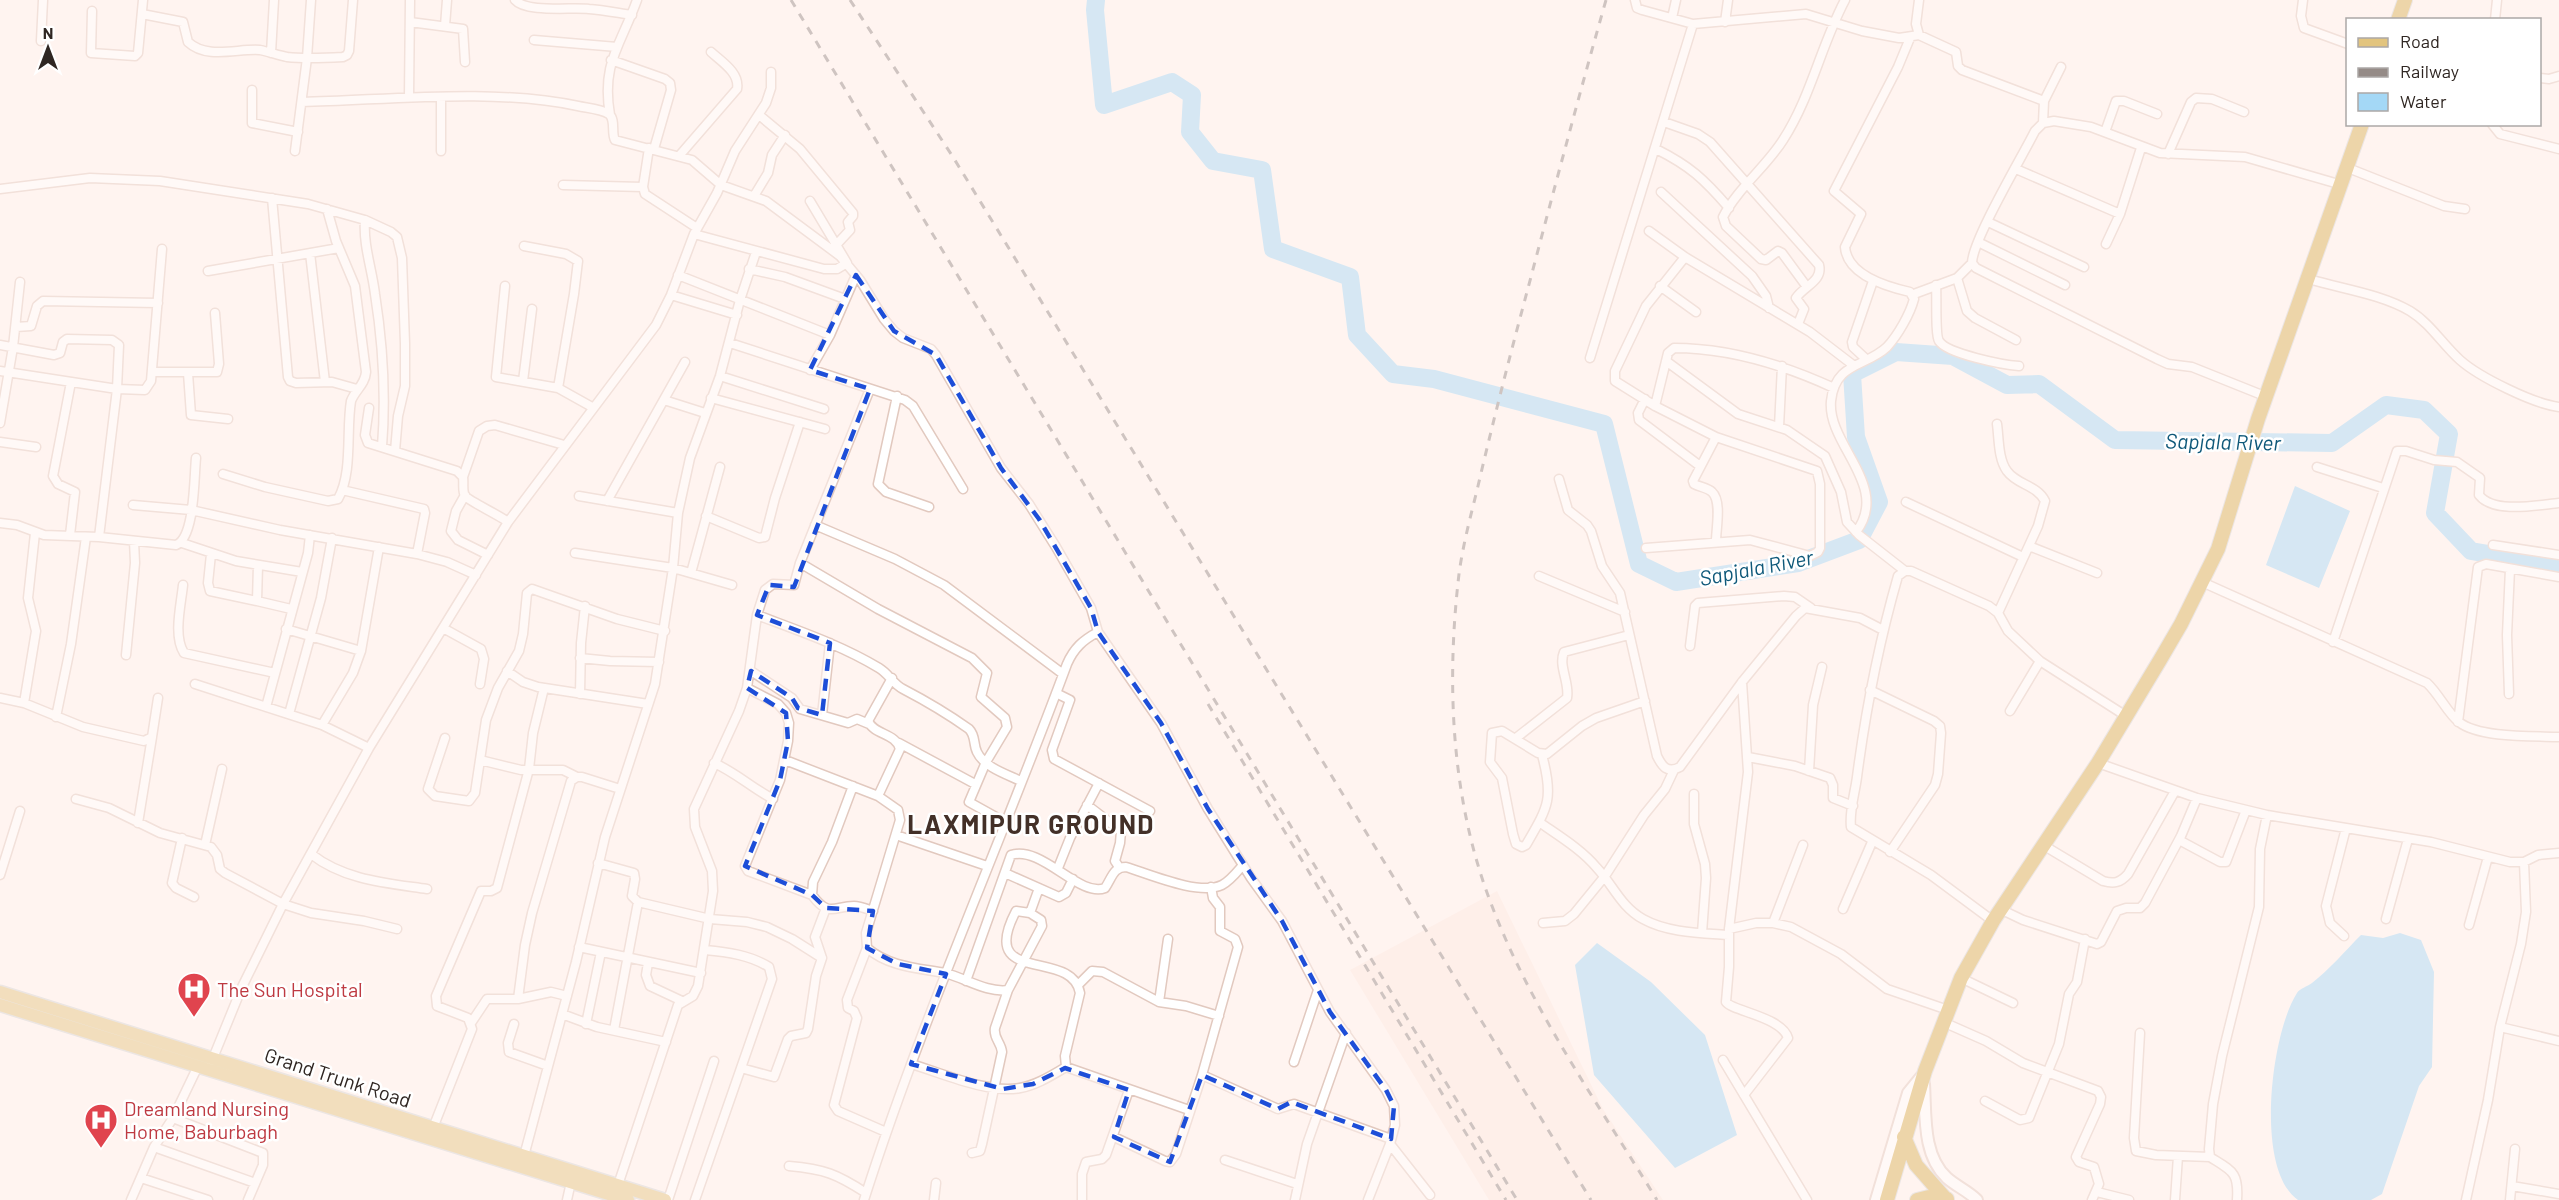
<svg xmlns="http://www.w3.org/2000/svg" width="2559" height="1200" viewBox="0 0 2559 1200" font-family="Barlow,sans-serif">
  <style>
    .built { fill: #fde9e1 }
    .water { fill: #a4d8f6 }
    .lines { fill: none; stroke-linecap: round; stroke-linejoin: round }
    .river { stroke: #a4d8f6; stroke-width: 18 }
    .minor-casing { stroke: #e2c9bf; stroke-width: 11 }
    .tertiary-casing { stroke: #e2c9bf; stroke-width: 14 }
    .primary-casing { stroke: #d5d4d3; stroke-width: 15 }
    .trunk-casing { stroke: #d5d4d3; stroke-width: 16 }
    .minor { stroke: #fff; stroke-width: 8 }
    .tertiary { stroke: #fff; stroke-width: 10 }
    .primary { stroke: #e2c47e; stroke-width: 12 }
    .trunk { stroke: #d8b053; stroke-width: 14 }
    .rail { stroke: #958b87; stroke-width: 3; stroke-dasharray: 8 8; stroke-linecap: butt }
    .marked { fill: none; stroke: #1d4ed8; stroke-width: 4.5; stroke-dasharray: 12 8; stroke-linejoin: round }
    .labels { text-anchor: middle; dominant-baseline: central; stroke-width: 5; stroke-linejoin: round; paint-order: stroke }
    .health-label { font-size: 20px; fill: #be3a42; stroke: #fff; text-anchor: start }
    .street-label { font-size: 20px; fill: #2f2622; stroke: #fff }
    .water-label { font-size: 21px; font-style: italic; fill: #0e5879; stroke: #fff }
    .district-label { font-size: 26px; font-weight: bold; letter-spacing: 1.5px; fill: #433028; stroke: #fff }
  </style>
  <rect width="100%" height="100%" fill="#fff4f0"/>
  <path class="built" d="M1497 891 1603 1109 1663 1200H1489L1350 970Z"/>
  <path class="water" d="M2295 486 2350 511 2319 588 2266 565Z
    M2400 933 2421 940 2434 972 2432 1067 2419 1086 2382 1194 2371 1200H2298C2254 1170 2271 1033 2297 993 2300 988 2307 987 2312 983 2329 970 2345 951 2361 935L2383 938Z
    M1597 943 1651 982 1705 1035 1737 1135 1675 1168 1594 1075 1575 965Z"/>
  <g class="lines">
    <path class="river" d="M1096 0 1095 10 1104 105 1172 82 1192 95 1190 132 1213 161 1262 170 1273 249 1350 277 1357 335 1393 374 1434 379 1604 424 1639 564 1676 582 1798 563 1859 540 1879 502 1856 437 1852 374 1896 352 1953 356 2007 385 2039 384 2115 440 2332 443 2386 405 2424 410 2449 434 2435 513 2471 551 2559 566"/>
    <g class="minor-casing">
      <path id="minor" d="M515 0C526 13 572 7 589 9 603 10 618 13 632 15
        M1635 0 1637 8 1642 10 1693 24 1806 14 1862 31 1899 38 1919 35
        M1919 0 1916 24 1919 35 1956 52 1958 66 1962 70 2044 101
        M2303 0 2301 16 2304 28 2348 44
        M92 11 91 53 135 56 138 53 143 0
        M142 14 183 22 188 42C207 60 239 48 260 50 269 52 278 55 287 57 305 59 324 58 343 57L347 55 349 51 353 0
        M1672 18 1676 0
        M2495 20 2497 0
        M410 22 463 29 465 62
        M1725 22 1728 0
        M445 26 447 0
        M534 40 617 47
        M41 41 43 0
        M271 53 274 0
        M611 60 665 79 670 83 671 90 654 149
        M2061 67 2044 101 2043 123 2035 131C2022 157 1972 241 1972 263L1976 268 2157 359 2168 364 2192 367 2267 397
        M2540 78 2549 79 2559 76
        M252 90V123L298 132
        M409 97 410 0
        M441 97V151
        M302 102C390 100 492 88 578 106 587 108 601 109 609 114 616 120 611 133 615 140L692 160 721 185 766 201 840 256 860 280 884 319 894 331 903 338 931 349 936 355 1001 468 1029 504 1056 547 1091 608 1098 632 1161 723 1208 809 1251 878 1282 921 1330 1012 1386 1090 1394 1106 1395 1125 1390 1144 1368 1200
        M610 115C601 63 621 45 637 0
        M759 115 800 149 853 213V216L848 222 850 230 837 244
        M1664 122 1698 134 1710 142 1819 265C1823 281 1804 286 1796 298L1804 309 1798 324
        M2043 123 2054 121 2091 127 2160 153 2245 157 2342 185
        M2492 124 2500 134 2559 149
        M2105 132 2116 101H2124L2157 114
        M649 148 643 187 645 194 697 228
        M1656 149C1690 166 1704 179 1729 208
        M295 151 307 58 311 0
        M2168 154 2191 102 2196 98 2212 99 2244 112
        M679 156 737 89C740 73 722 62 711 52
        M2348 168 2444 206 2465 209
        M2016 169 2120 214
        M563 185 643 187
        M0 189 90 178 160 181 308 204 365 220 391 232 397 237 402 258 405 344V386L398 416 395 451
        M1661 192 1752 276 1766 296 1769 308
        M754 196 768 173 772 155 785 135
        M272 198 288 377 290 381 296 383 332 382 357 389
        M365 220C363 245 372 269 375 294 383 345 386 396 382 447
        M1988 222 2084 267
        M1649 231 1685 257 1810 332 1853 365
        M694 234 824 269H837L847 263 810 201
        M1978 242 2065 285
        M2106 244 2120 214 2141 148
        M524 246 566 254 578 261 574 294 558 388
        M310 253 325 382
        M749 269 785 277 845 299
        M208 271 339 248
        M678 275 830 335
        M1957 278 1967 311 1975 318 2016 340
        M2309 279C2342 289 2381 294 2410 311 2430 323 2443 345 2460 360 2479 377 2534 404 2559 407
        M1936 285C1937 296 1935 335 1939 341 1947 354 2004 365 2019 366
        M505 286 496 377 558 388 592 407
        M1660 286 1696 312
        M1807 287 1782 253 1778 251 1766 260 1761 259 1726 226 1723 217C1738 188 1766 167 1783 140 1811 97 1821 45 1845 0
        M1914 294 1957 278 1972 263
        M671 295 737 315
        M16 327 31 326 37 306 43 301 158 303
        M730 343 905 400 913 406 963 489
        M0 345 54 355 60 353 63 342 67 339 112 340 119 345 117 389 99 537
        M1590 358 1693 24
        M1866 359 1853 347 1852 342 1873 281
        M1666 361 1738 414 1787 430 1825 456 1841 492 1847 522 1859 535 1905 571
        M810 370 830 335 856 275
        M0 371 117 389 145 390 151 381 162 249
        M152 372H217L219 364 215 313
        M188 373 191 415 228 419
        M720 376 824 409
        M523 381 532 309
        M897 396 878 484 886 492 929 507
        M711 398 825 429
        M1645 399 1638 413 1639 420 1700 466
        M664 400 705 413
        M1655 406 1668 353 1674 348C1730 348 1784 365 1834 388
        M369 408 365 435 368 443 457 471 463 477C464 483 462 491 465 496 469 501 499 515 508 522
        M0 423 13 347 20 282
        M1997 424C1999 438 1998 459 2007 471 2017 485 2037 485 2045 501L2038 526 1998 613
        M1779 427 1782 366
        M1716 437 1693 481 1694 484C1700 487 1708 488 1712 492 1722 501 1716 529 1716 541
        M0 442 36 447
        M2317 467 2383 488
        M223 474 265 487 328 501 338 499C353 473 346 430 351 401 355 390 365 385 366 372L355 286 336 241 327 209
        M463 477 479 431 487 426 495 425 564 445
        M1559 479 1568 510 1587 525 1591 531 1602 566 1620 593 1657 756C1662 766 1667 774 1680 767L1742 682 1796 616 1805 608 1860 618 1883 630
        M342 490 424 509 425 513 417 554
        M465 495 456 511 451 531 458 540 488 555
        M579 496 678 513
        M607 501 685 362
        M1906 502 2023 557
        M133 505 191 510 280 530 417 554 447 562 476 575
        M706 516 759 538 765 537 775 498 800 422
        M0 523 17 525 44 535 99 537 176 545C195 538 194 477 196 458
        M815 525 895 559 944 585 1063 674
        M1856 532C1891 486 1827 445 1831 401 1835 362 1866 367 1887 347 1898 335 1910 314 1914 299L1910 292C1888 287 1847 275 1845 247L1861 214 1834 191 1898 67 1910 38
        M70 535 75 492 58 484 53 476 71 382
        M182 543 236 561 302 572
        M2493 545 2559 555
        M2029 546 2097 573
        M1646 548 1750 540 1810 556 1818 552 1820 548V484L1817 471 1716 437 1655 406 1615 381V371L1646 306 1685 257
        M575 553 673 568 732 585
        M211 554 208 583 210 591 257 601
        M800 563 878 609 972 658 987 673 981 697 1005 718 1007 727 986 762 969 802 1005 822
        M258 565 257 601 291 609
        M691 573 720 467
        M1539 576 1625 612
        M2202 582 2427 683C2439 694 2448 714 2459 722 2478 738 2534 736 2559 737
        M183 585C181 605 173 636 184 653L275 673
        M757 615C799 631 841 645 879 668 889 674 893 684 903 689 926 701 948 714 969 729 976 736 973 744 977 752 984 767 1006 774 1021 781
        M443 628 481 649 484 659 480 684
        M286 629 361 651
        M2333 642 2397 451H2406L2434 460 2457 462 2480 478 2479 495C2493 514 2538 505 2559 503
        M1690 646 1695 606 1698 603 1784 596 1795 597 1811 608
        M126 655 135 563 134 541
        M580 658 610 661 659 662
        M507 671 523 682 538 687 648 704
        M751 671 792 698 800 709 848 723 857 719 869 724
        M1742 682 1748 772 1729 929V967L1726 1002C1732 1011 1782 1017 1788 1038L1744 1095
        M195 684 322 725 369 748
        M747 688 778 704 786 713 789 723 788 741 780 780 745 866 748 871 812 895
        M1870 690 1934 721 1940 726 1941 733 1938 774 1935 785 1890 852
        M1056 693 1070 700 1052 750 1054 759 1150 811
        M580 694 581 643 585 606
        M2509 694 2507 635 2510 569
        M0 698 24 703 83 727 144 741 152 737 158 698
        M24 703 36 631 28 598 35 533
        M266 707 308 553 310 535
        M2010 711 2040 661
        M289 714 321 598 332 538
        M822 715 830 643
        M56 717 71 644 86 537
        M2458 722 2478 567 2486 564 2559 577
        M322 725 353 673 361 651 379 547
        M445 738 428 789 435 796 469 801 475 793 486 720 498 688 519 651 523 634 527 593 532 589 617 619 665 631
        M1516 738 1567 698C1570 683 1558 666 1564 652L1629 635
        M899 743 975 784
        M1542 755C1554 799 1548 807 1526 845L1522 847 1516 844 1513 834 1502 778 1490 762 1492 733 1502 731 1538 753 1547 754 1582 726 1596 718 1645 701
        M1748 757 1795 766 1830 778 1833 785V798L1853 806
        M480 760 521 770H563L577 777
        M785 760 878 796 898 810 900 820 866 933 867 948C889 967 918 968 945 973 965 978 987 993 1008 990L1042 926 1041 920 1030 913 1039 888
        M714 763C735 772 752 788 773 799
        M2098 763 2197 798 2267 815 2431 842 2510 862H2524L2538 855 2559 853
        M1809 771 1813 705 1822 667
        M853 786 832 842 813 882 812 895C829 918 834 906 854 906 860 906 867 909 873 911
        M1694 794V824L1705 864 1706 878 1702 933
        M878 796 900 749C896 733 874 735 868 721L892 678
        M76 799 109 808 160 833 211 847 217 855 220 869 225 873 283 904 311 913 364 921 397 929
        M1087 805 1121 831 1120 843 1115 861 1119 867
        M1539 822C1559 836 1581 849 1597 868 1613 885 1621 907 1643 919 1668 933 1701 933 1729 935
        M138 823 152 737
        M896 835 987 866
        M182 838 172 883 176 888 194 897
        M2179 840 2220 862H2226L2246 810
        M205 845 222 769
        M2043 845 2103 881C2114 884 2120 883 2128 874L2175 791
        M311 854C344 880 386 883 427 889
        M2524 862 2526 912 2521 944 2500 1027 2559 1041
        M598 863 634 873 635 879 632 896 638 902 710 919 747 922 767 927 792 939 822 958
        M1058 868 1070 838 1099 783
        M1005 873 1059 897 1066 893 1073 879
        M0 875 20 811
        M1843 909 1872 842
        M2000 909 2023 920 2097 944 2101 942 2117 911 2126 908H2140L2145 903 2181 836 2197 798
        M1030 913 1016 911C976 987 1072 947 1080 993L1065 1056 1066 1067 1189 1110
        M2386 919 2408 839
        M1993 921 1931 875 1851 827C1849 811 1855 793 1857 777 1866 708 1879 642 1898 576L1905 571H1911L1989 606 1998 613 2008 631 2040 661 2126 716
        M1543 923 1565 921 1574 914 1605 876 1644 815 1665 789 1674 770
        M1773 923 1803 845
        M2469 925 2488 857
        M1729 929 1756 923H1773L1791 927 1841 954 1887 989 1948 1010
        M2344 936 2330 923 2326 906 2346 828
        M579 947 701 973
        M867 948 847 1000 848 1008 854 1011 857 1018 834 1105 838 1111 886 1132
        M648 963 646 975 650 986 682 1001
        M1961 978 2013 1003
        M966 981 1011 855C1042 845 1079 898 1105 888 1112 878 1113 867 1126 867 1149 874 1199 896 1222 885 1230 881 1237 872 1243 865
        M1078 985 1092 971 1103 972 1159 1002 1186 1006 1219 1016
        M518 999 525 945 532 913 571 781 577 777H582L620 789
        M1159 1002 1168 939
        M562 1014 597 1027 666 1042
        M1943 1022 1986 1041 2023 1063 2098 1091 2101 1097 2100 1104 2076 1157 2079 1162 2094 1167 2099 1184 2092 1200
        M471 1023 487 999H518L551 992 567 996
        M514 1024 508 1043 509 1052 548 1066
        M586 1024 601 952
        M614 1030 638 902
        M2140 1033 2134 1138 2136 1151 2156 1155 2210 1157
        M1723 1060 1807 1200
        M1294 1062 1318 990
        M211 1063 242 987 283 904 369 748 508 522 656 325 671 295 694 234 717 193 735 151 766 103 771 88V72
        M911 1064C942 1073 988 1094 1020 1088 1037 1085 1052 1075 1066 1067
        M741 1068 774 1077 788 1039 791 1036 806 1033 808 1029 816 976 822 958 815 937 826 908
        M1202 1075 1278 1109 1294 1104 1391 1139
        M1985 1101 2020 1120 2029 1118 2059 1044 2069 994 2077 982 2085 939
        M173 1118 263 1153V1165L248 1200
        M433 1128 472 1029 468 1018 437 1006 436 996 481 891H491L497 888 529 769 533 733 544 688
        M1114 1137 1165 1161 1170 1162 1176 1154 1202 1075 1238 947 1235 939 1220 931V907L1213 898 1211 887
        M1390 1144 1430 1195
        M154 1147 255 1183
        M972 1153 980 1151 982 1144 1002 1052C1001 1042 993 1038 995 1028L1008 990
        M524 1156 576 962 605 837 655 684 673 568 678 513 690 458 720 376 740 300 756 252
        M1225 1160 1297 1184
        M789 1166C824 1169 837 1174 866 1193
        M141 1178 208 1200
        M618 1185 678 1005 693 996 698 986 713 891 712 871 695 827 694 809 739 711 747 688 757 615 765 590 773 584 794 585 800 563 870 389
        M2512 1186 2559 1194
        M2097 1192 2129 1200
        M131 1200 154 1147 173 1118 198 1066
        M567 1200 571 1182
        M668 1200 714 1061
        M695 1200 772 979 769 967C750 955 727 952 705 950
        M864 1200C922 1018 1001 843 1067 664 1074 648 1083 640 1098 632
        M934 1200 936 1183
        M1082 1200V1174L1086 1162 1102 1159 1106 1155 1129 1090
        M1295 1200 1307 1144 1346 1033
        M2175 1200 2178 1156
        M2237 1200C2239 1172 2232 1171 2210 1157L2209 1149 2213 1104 2222 1056 2259 907 2260 849 2267 815
        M2466 1200 2488 1100 2500 1027
        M2510 1200 2515 1149"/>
    </g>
    <g class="tertiary-casing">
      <path id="tertiary" d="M1924 1084C1926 1114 1922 1155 1947 1178 1956 1186 1968 1191 1977 1200
        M1876 1200 1908 1093 1921 1077"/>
    </g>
    <g class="primary-casing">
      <path id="primary" d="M0 992 665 1200
        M0 1005 628 1200"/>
    </g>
    <g class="trunk-casing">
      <path id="trunk" d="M2398 20 2405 0
        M1904 1137 1916 1165 1945 1198
        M1887 1200 1925 1071 1961 978 1993 921 2098 763 2160 660 2181 624 2218 549 2258 419 2362 124
        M1917 1200 1929 1197 1947 1199"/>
    </g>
    <use href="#minor" class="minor"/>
    <use href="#tertiary" class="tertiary"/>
    <use href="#primary" class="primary"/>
    <use href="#trunk" class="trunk"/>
    <path class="rail" d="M791 0 1517 1200
      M850 0 953 157 1591 1200
      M1606 0C1577 102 1550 205 1523 307 1507 367 1492 426 1478 486 1471 515 1463 544 1459 574 1446 684 1451 801 1492 906 1532 1011 1599 1105 1657 1200
      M1208 704 1506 1200"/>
  </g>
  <path d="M0 0H2559V1200H0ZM856 275 894 331 936 355 1001 468 1039 519 1091 608 1098 632 1161 723 1208 809 1282 921 1330 1012 1386 1090 1394 1106 1391 1139 1291 1102 1278 1109 1202 1075 1170 1162 1114 1137 1129 1090 1065 1068 1033 1084 1003 1089 911 1064 946 974 898 964 867 948 873 911 826 908 812 895 745 866 780 780 788 741 786 713 747 688 751 671 792 698 798 708 822 715 830 643 757 615 769 585 794 587 870 389 810 370Z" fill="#fff4f0" fill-opacity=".55" fill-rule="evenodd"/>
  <path class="marked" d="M856 275 894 331 936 355 1001 468 1039 519 1091 608 1098 632 1161 723 1208 809 1282 921 1330 1012 1386 1090 1394 1106 1391 1139 1291 1102 1278 1109 1202 1075 1170 1162 1114 1137 1129 1090 1065 1068 1033 1084 1003 1089 911 1064 946 974 898 964 867 948 873 911 826 908 812 895 745 866 780 780 788 741 786 713 747 688 751 671 792 698 798 708 822 715 830 643 757 615 769 585 794 587 870 389 810 370Z"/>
  <defs>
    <g id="hospital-pin" transform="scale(1.725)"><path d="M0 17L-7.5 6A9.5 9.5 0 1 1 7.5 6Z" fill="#e0444e" stroke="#fff"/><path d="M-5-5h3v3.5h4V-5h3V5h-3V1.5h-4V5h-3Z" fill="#fff"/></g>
  </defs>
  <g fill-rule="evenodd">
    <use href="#hospital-pin" x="194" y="989"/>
    <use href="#hospital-pin" x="101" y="1120"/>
  </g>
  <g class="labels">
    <g class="health-label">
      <text x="217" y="989">The Sun Hospital</text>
      <text x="124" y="1108">Dreamland Nursing<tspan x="124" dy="23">Home, Baburbagh</tspan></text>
    </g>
    <g class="street-label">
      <text transform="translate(338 1077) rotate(18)">Grand Trunk Road</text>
    </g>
    <g class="water-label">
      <text transform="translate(2223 441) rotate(1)">Sapjala River</text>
      <text transform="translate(1756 567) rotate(-11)">Sapjala River</text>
    </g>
    <g class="district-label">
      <text x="1031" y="823">LAXMIPUR GROUND</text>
    </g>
  </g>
  <rect x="2346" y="18" width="195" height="108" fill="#ffffff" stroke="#aca8a7" stroke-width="1.5"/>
  <rect x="2358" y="38" width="30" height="9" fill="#e2c47e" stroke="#aca8a7" stroke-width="1.5"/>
  <text x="2400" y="48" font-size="18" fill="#2f2622">Road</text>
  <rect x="2358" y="68" width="30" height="9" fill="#958b87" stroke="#aca8a7" stroke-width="1.5"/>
  <text x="2400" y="78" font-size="18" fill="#2f2622">Railway</text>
  <rect x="2358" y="93" width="30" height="18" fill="#a4d8f6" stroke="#aca8a7" stroke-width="1.5"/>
  <text x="2400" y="108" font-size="18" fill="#2f2622">Water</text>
  <g transform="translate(48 48)" stroke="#ffffff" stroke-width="4.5" paint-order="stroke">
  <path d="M0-4.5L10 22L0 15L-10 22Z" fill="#2f2622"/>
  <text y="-9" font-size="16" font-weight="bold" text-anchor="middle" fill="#2f2622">N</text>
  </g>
</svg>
